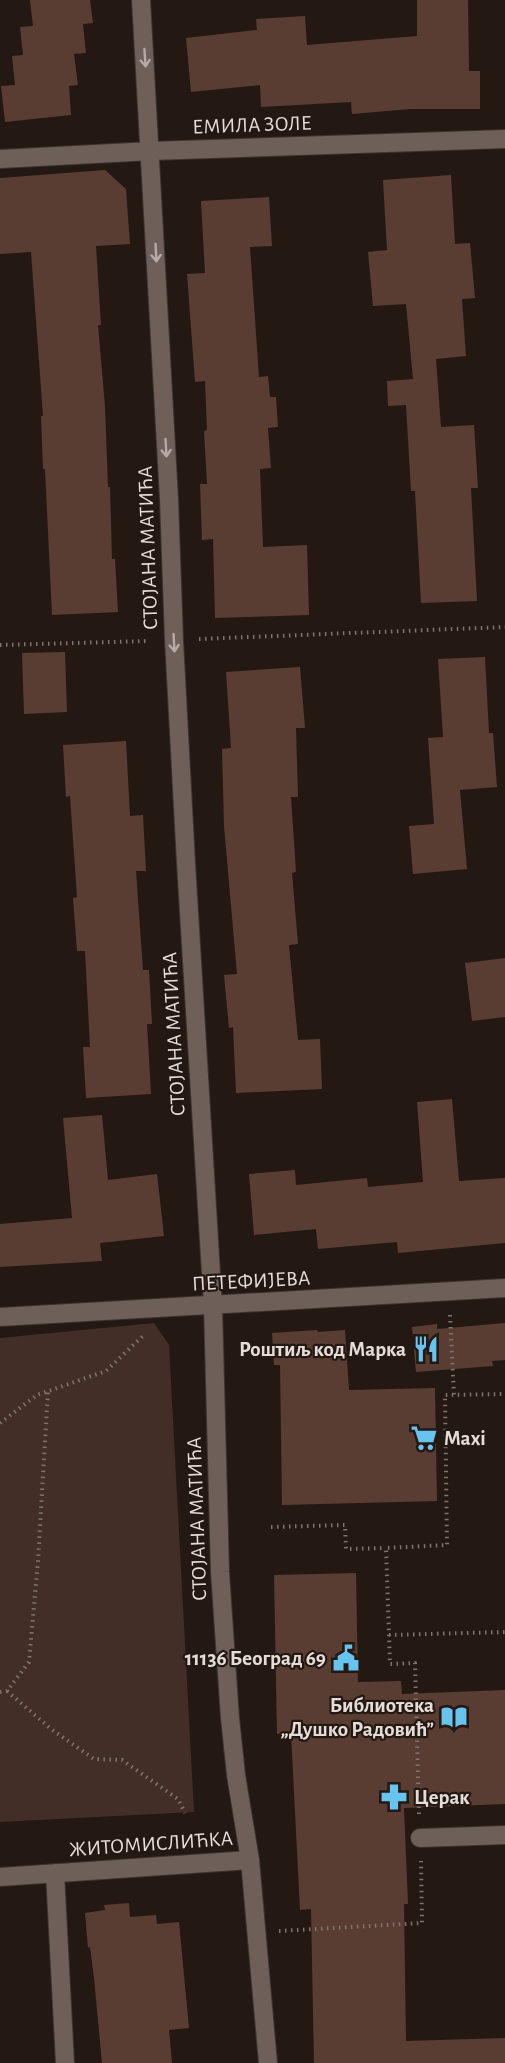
<svg xmlns="http://www.w3.org/2000/svg" width="505" height="2063" viewBox="0 0 505 2063" font-family="'Alegreya Sans',sans-serif">
  <style>
    .green { fill: #422e27 }
    .building { fill: #5a3d32 }
    .lines { fill: none; stroke-linecap: round; stroke-linejoin: round }
    .street-casing { stroke: #3d3431; stroke-width: 20 }
    .path { stroke: #7f7470; stroke-width: 4; stroke-dasharray: 1.5 4.5; stroke-linecap: butt }
    .street { stroke: #6e5f59; stroke-width: 18 }
    .oneway { stroke: #b5aaa5 }
    .labels { text-anchor: middle; dominant-baseline: central; stroke-width: 4.5; stroke-linejoin: round; paint-order: stroke }
    .street-label { font-size: 21px; fill: #e5dcd8; stroke: #241813 }
    .poi-label { font-size: 21px; font-weight: bold; fill: #e5dcd8; stroke: #241813; text-anchor: end }
  </style>
  <rect width="100%" height="100%" fill="#241813"/>
  <path class="green" d="M154 1323 169 1345 194 1812 0 1822V1338Z"/>
  <path class="building" d="M30 0H90L93 23 83 24 86 53 74 54 78 85 69 86 71 115 5 122 1 86 15 85 12 56 23 55 20 27 33 26Z
    M417 0H468L469 71H480V109H410L352 114 351 102 261 107 260 85 191 92 186 38 257 30 256 19 305 16 307 45 417 36Z
    M105 170 126 189 130 244 96 246 101 325H98L105 406 108 487H110L112 559H115L118 612 52 615 45 469H43L41 416H43L31 252 0 254V178Z
    M451 175 455 244 470 243 475 298 462 299 466 356 436 359 441 427 474 425 478 488H471L477 601 421 603 415 491H411L406 405 388 406 387 381 413 379 406 304 373 306 368 252 387 250 383 180Z
    M269 197 272 246 250 247 259 377 268 376 270 397H276L278 427 268 428 271 468 260 469 263 547 307 545 309 615 215 618 213 539 202 540 200 484H207L204 431 207 430 205 381 195 382 187 274 205 273 201 201Z
    M65 652 67 712 24 714 22 653Z
    M485 657 489 733H493L497 787 460 790 467 869 413 874 409 826 434 824 428 738 443 737 438 659Z
    M300 667 305 728H296L298 797H291L296 872 292 873 298 944 289 945 298 1040 320 1039 322 1089 236 1093 233 1027 229 1028 224 975 237 974 224 826 222 749 231 748 226 672Z
    M126 741 130 816 143 815 146 871H136L143 970H149L152 1024H147L151 1094 86 1098 83 1047H90L85 951H77L73 898 77 897 70 796 66 797 63 745Z
    M505 958V1017L472 1021 465 963Z
    M452 1099 459 1181 505 1178V1243L398 1253 397 1242 318 1249 316 1229 254 1235 249 1174 295 1170 296 1185 367 1178 368 1187 423 1182 417 1102Z
    M102 1115 108 1180 157 1174 164 1236 100 1243 102 1261 0 1267V1224L72 1218 63 1118Z
    M505 1323V1360L492 1361 493 1366 416 1372 412 1327 437 1324V1329Z
    M317 1330 318 1332 345 1330 349 1390 435 1388 437 1501 282 1505 280 1365H274L272 1333Z
    M356 1573 358 1682 401 1681 402 1694 505 1690V1804L404 1808 408 1904H404L406 2041 505 2038V2063H314L311 1909 300 1910 291 1733 277 1734 274 1575Z
    M129 1903 130 1917 156 1915 157 1924 179 1922 189 2028 169 2030 172 2063H102L94 1978 90 1947 88 1948 85 1913 105 1910 104 1905Z"/>
  <g class="lines">
    <g class="street-casing">
      <path id="street" d="M141 0 169 499 174 640 186 863 213 1306 220 1572 230 1718 236 1775 250 1860 268 2063
        M0 159 151 151 505 139
        M0 1317 505 1288
        M420 1838 505 1835
        M55 1873 65 2063
        M0 1877 250 1860"/>
    </g>
    <path class="path" d="M199 639 505 627
      M0 645 149 641
      M450 1315 454 1395
      M0 1423 37 1395 106 1371 145 1334
      M271 1527 345 1525 346 1549 386 1548
      M389 1635 505 1632
      M7 1691 51 1729 94 1759 122 1760 178 1799 185 1813
      M0 1692 7 1691 29 1662 38 1561 48 1391
      M419 1814 415 1663 390 1664 386 1548 447 1545 445 1395 505 1394
      M279 1931 422 1923 421 1861"/>
    <use href="#street" class="street"/>
  </g>
  <defs><path id="oneway-shaft" d="M-6 0H5M1.5-3L5.5 0L1.5 3" fill="none" stroke-width="1.6" stroke-linecap="round" stroke-linejoin="round" transform="scale(1.5)"/></defs>
  <g class="oneway">
    <use href="#oneway-shaft" transform="translate(145 58) rotate(86)"/>
    <use href="#oneway-shaft" transform="translate(156 253) rotate(87)"/>
    <use href="#oneway-shaft" transform="translate(166 448) rotate(87)"/>
    <use href="#oneway-shaft" transform="translate(174 643) rotate(87)"/>
  </g>
  <defs>
    <g id="restaurant-bare" transform="scale(2.07)"><path d="M-5-6h1v4h1v-4h1v4h1v-4h1v5L-1.5 .5V6h-2V.5L-5-1ZM5-6V6H3V1.5H1.5Q1.5-4 5-6Z" fill="#67c4ef" stroke="#241813" stroke-width="2.5" paint-order="stroke"/></g>
    <g id="supermarket-bare" transform="scale(2.07)"><path d="M-6-5.5h2.5l.6 2H6L4.5 2H-2.5L-4.4-4H-6ZM-1.5 3.2a1.3 1.3 0 1 0 .1 0ZM3 3.2a1.3 1.3 0 1 0 .1 0Z" fill="#67c4ef" stroke="#241813" stroke-width="2.5" paint-order="stroke"/></g>
    <g id="civic-bare" transform="scale(2.07)"><path d="M-.6-6.5H3V-4.5H.6V-3L4-1V1h2V6H-6V1h2V-1L-.6-3ZM-1.2 2.5V6h2.4V2.5Z" fill="#67c4ef" stroke="#241813" stroke-width="2.5" paint-order="stroke"/></g>
    <g id="library-bare" transform="scale(2.07)"><path d="M-6-4Q-3-5.5-.7-3.5V5Q-3 3-6 4ZM6-4Q3-5.5 .7-3.5V5Q3 3 6 4Z" fill="#67c4ef" stroke="#241813" stroke-width="2.5" paint-order="stroke"/></g>
    <g id="pharmacy-bare" transform="scale(2.07)"><path d="M-2-6h4v4h4v4h-4v4h-4v-4h-4v-4h4Z" fill="#67c4ef" stroke="#241813" stroke-width="2.5" paint-order="stroke"/></g>
  </defs>
  <g fill-rule="evenodd">
    <use href="#restaurant-bare" x="426" y="1349"/>
    <use href="#supermarket-bare" x="424" y="1438"/>
    <use href="#civic-bare" x="346" y="1658"/>
    <use href="#library-bare" x="454" y="1717"/>
    <use href="#pharmacy-bare" x="394" y="1797"/>
  </g>
  <g class="labels">
    <g class="street-label">
      <text transform="translate(252 125) rotate(-2)">ЕМИЛА ЗОЛЕ</text>
      <text transform="translate(148 548) rotate(-92)">СТОЈАНА МАТИЋА</text>
      <text transform="translate(174 1034) rotate(-93)">СТОЈАНА МАТИЋА</text>
      <text transform="translate(251 1281) rotate(-3)">ПЕТЕФИЈЕВА</text>
      <text transform="translate(197 1519) rotate(-92)">СТОЈАНА МАТИЋА</text>
      <text transform="translate(151 1844) rotate(-4)">ЖИТОМИСЛИЋКА</text>
    </g>
    <g class="poi-label">
      <text x="406" y="1349">Роштиљ код Марка</text>
      <text x="444" y="1438" text-anchor="start">Maxi</text>
      <text x="326" y="1658">11136 Београд 69</text>
      <text x="434" y="1705">Библиотека<tspan x="434" dy="24">„Душко Радовић”</tspan></text>
      <text x="414" y="1797" text-anchor="start">Церак</text>
    </g>
  </g>
</svg>
